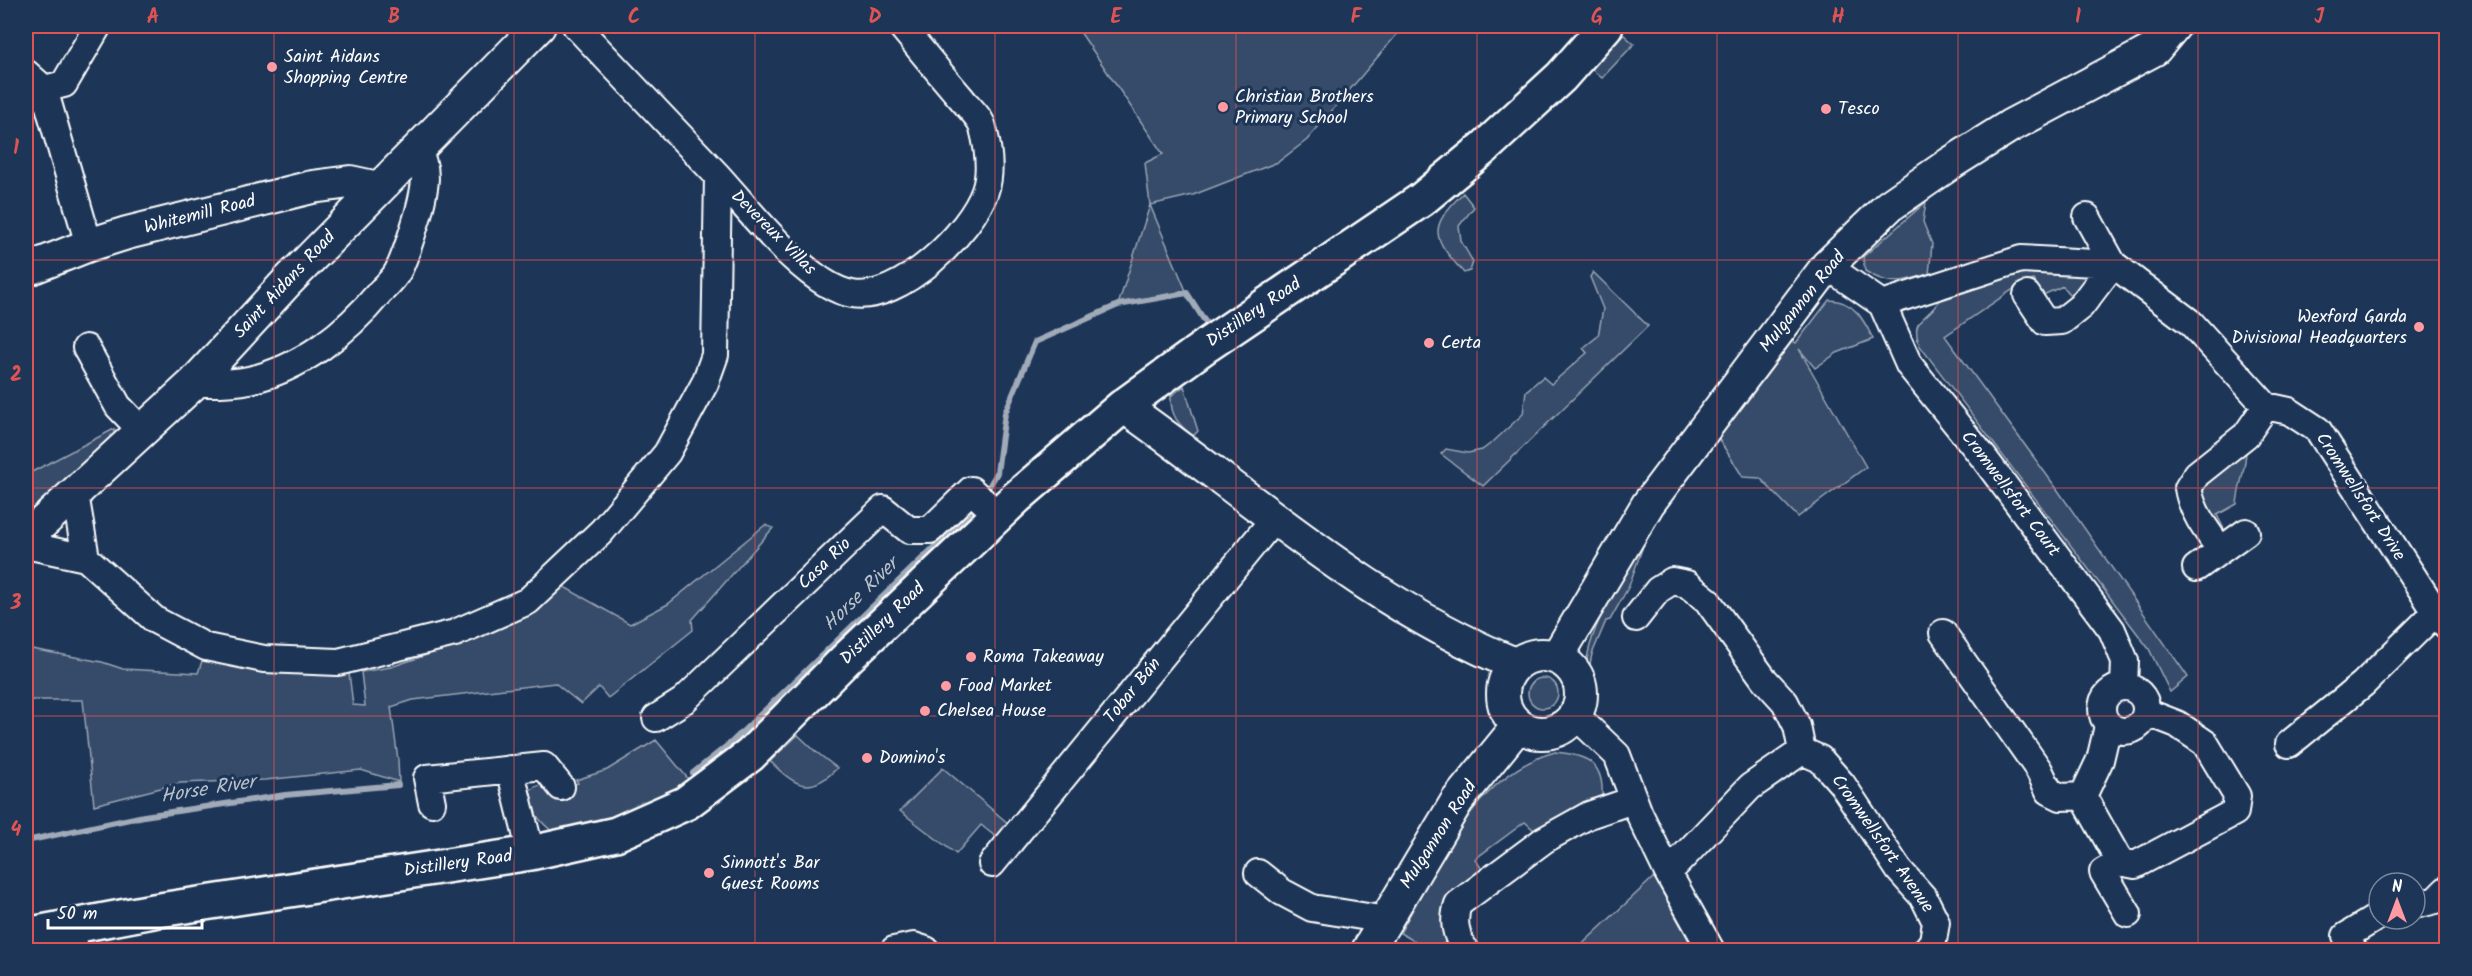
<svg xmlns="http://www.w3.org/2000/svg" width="2472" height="976" viewBox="0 0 2472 976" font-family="Kalam,sans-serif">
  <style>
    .green { fill: #364b69; stroke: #9aa5b4; stroke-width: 1.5 }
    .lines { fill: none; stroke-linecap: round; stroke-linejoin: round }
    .stream { stroke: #a0aab8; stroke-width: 6 }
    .minor-casing { stroke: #fff; stroke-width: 30 }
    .tertiary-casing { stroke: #fff; stroke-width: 36 }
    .secondary-casing { stroke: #fff; stroke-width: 38 }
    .minor { stroke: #1d3557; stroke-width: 26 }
    .tertiary { stroke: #1d3557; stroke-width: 32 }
    .secondary { stroke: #1d3557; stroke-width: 33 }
    .grid { fill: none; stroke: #de5353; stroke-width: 1.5; stroke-opacity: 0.55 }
    .poi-dot { fill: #ff9aa2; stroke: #1d3557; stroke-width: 2 }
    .labels { text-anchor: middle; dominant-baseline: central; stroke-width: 6; stroke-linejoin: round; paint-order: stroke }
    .poi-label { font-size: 18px; fill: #fff; stroke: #1d3557; text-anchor: start }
    .street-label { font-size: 18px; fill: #fff; stroke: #1d3557 }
    .water-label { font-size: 20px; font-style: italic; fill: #b8c0ca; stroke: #1d3557 }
    .neatline { fill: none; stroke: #de5353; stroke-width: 2 }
    .grid-label { font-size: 20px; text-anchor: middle; font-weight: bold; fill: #de5353 }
  </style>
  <rect width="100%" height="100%" fill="#1d3557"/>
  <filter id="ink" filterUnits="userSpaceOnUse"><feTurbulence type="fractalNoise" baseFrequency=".0167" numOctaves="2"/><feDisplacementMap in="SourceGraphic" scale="12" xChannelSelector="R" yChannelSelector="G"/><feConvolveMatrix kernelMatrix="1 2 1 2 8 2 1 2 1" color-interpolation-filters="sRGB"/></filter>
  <g filter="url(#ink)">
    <path class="green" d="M1076 26H1404L1307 140 1278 162 1193 195 1150 205 1187 293 1118 305 1150 205 1145 163 1163 154Z
      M1623 34 1634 44 1602 78 1591 69Z
      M1463 193 1474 207 1459 226 1461 241 1473 262 1470 271 1464 273C1432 237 1427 229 1463 193Z
      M1926 202 1923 222 1932 244 1929 274C1901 281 1892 288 1865 271L1863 257Z
      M2043 271 2080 274 2088 278 2089 286 2071 298 2063 286 2043 295 2034 280 2018 286 1945 336 2057 489 2188 677 2170 692 2149 649 1920 346C1909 318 1927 321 1939 301L2020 273Z
      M1593 272 1648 326 1483 486 1441 454 1446 449 1468 453 1482 450 1494 441 1523 414 1526 391 1543 377 1551 384 1587 353 1583 348 1598 336 1603 309 1590 277Z
      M1829 300C1854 300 1864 320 1873 339L1837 353 1815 368 1799 349 1866 467 1798 517 1760 478 1743 477 1718 438 1792 341 1796 343Z
      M1184 386 1198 431 1193 436C1179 425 1170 416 1171 396Z
      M114 429V438L111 440 27 513 26 475Z
      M2246 446C2247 466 2239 483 2237 504L2217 515 2224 529 2219 528 2198 492 2202 482Z
      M765 525 773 528 692 620 693 630 608 698 599 687 581 704 555 683 413 700 391 707 398 760 399 782 361 770 265 780 180 783 94 805 83 700H26V648L102 662 123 669 198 673 204 655 274 672 349 673 353 705 365 706 361 672 391 667 465 642 561 585 630 624 668 604Z
      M1649 529 1629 586 1610 620 1606 621 1592 654 1589 669V690C1588 683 1585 675 1586 667 1589 625 1627 565 1649 529Z
      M1528 693a15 15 0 1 1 30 0a15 15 0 1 1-30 0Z
      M798 735 815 751 837 768C810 797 793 785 770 761Z
      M656 740 690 781 660 802 624 815 553 832C540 822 528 808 530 790 537 785 542 784 550 786L552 791 578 783 576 780 607 770Z
      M1555 752C1586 755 1604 762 1602 796L1562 815 1537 833 1525 822 1475 859 1484 872 1445 904 1442 923 1448 938 1439 950H1430L1400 933C1438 866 1474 774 1555 752Z
      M943 768 1009 824 996 837 981 825 956 854 900 811Z
      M1654 877 1694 950H1576Z"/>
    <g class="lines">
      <path class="stream" d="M984 495 997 473 1005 413 1035 342 1118 305 1187 293 1206 323
        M693 773 733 741 979 504
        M26 841 144 816 285 795 398 785"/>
      <g class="minor-casing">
        <path id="minor" d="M26 73 44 89 89 245
          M44 89 64 84 98 26
          M718 176C749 210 807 286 852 294 899 303 971 232 985 191 992 171 988 147 983 128 981 118 968 107 962 99 941 75 921 50 901 26
          M1827 266 1882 304
          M2027 295 2045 322 2062 321 2081 306 2113 264 2087 217
          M1882 304 2021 259 2113 264 2191 323 2266 406 2289 411 2318 430 2436 612 2446 625
          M1882 304 1909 365 1984 458 2112 630 2125 661 2124 687
          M86 348 118 406 142 431
          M194 383C212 383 231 384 249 380 301 369 347 332 380 292 386 286 394 279 398 271 407 253 412 234 418 215 424 192 431 169 416 149
          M75 494 86 558
          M26 545 86 558 155 620 206 647 264 659 338 662 455 633 528 601 602 531 667 453 705 383 715 355 718 176 576 26
          M2220 549C2206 530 2192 512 2188 488L2197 474 2246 435 2266 406
          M2196 568 2246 532
          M1636 618 1658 590 1672 581 1687 584 1707 600 1764 679 1785 702 1797 726 1802 751 1820 759 1842 784 1899 870 1924 898 1936 922 1933 941 1926 950
          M1943 633 2039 770 2049 791 2061 797 2083 796 2120 862 2135 865 2235 812 2237 796 2205 743 2177 724 2146 712
          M2102 709a22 22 0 1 1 44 0a22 22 0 1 1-44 0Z
          M1575 715 1617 755 1639 813 1668 873 1711 950
          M656 718 683 701 883 509 909 530H930L971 490 998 515
          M2289 744 2363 684 2436 612
          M510 769 531 853
          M2083 796 2100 760 2108 726
          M432 803 427 778 544 766 561 787
          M2120 862 2103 872 2128 914
          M992 864 1274 519
          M1258 873 1282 892 1312 908 1386 920
          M1668 873 1750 787 1802 751
          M2415 905 2436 900 2446 890
          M71 925 75 950
          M894 950 914 946 926 950
          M1465 950C1456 935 1452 922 1458 904L1544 840 1589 815 1633 800
          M2353 950 2346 936 2379 916"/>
      </g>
      <g class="tertiary-casing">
        <path id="tertiary" d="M26 270 89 245 127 233 312 187 350 182 378 188
          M1123 406C1252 496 1368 604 1515 664
          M26 538 194 383 287 282 539 26
          M1503 694a39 39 0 1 1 78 0a39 39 0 1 1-78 0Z
          M1557 657 1648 504 1827 266 1889 206 1951 163 2010 126 2155 49 2174 26
          M1368 950 1457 801 1518 726"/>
      </g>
      <g class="secondary-casing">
        <path id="secondary" d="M26 935 153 911 531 853 616 834 686 803 750 755 847 658 1017 497 1123 406 1207 345 1421 200 1485 147 1561 77 1606 26"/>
      </g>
      <use href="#minor" class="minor"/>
      <use href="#tertiary" class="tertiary"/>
      <use href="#secondary" class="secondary"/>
    </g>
  </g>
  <path class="grid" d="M274 26V950M514 26V950M755 26V950M995 26V950M1236 26V950M1477 26V950M1717 26V950M1958 26V950M2198 26V950M26 260H2446M26 488H2446M26 716H2446"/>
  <g class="poi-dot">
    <circle cx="272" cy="67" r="6"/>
    <circle cx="1223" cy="107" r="6"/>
    <circle cx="1826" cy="109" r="6"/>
    <circle cx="2419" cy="327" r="6"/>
    <circle cx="1429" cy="343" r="6"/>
    <circle cx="971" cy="657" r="6"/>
    <circle cx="946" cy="686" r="6"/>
    <circle cx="925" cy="711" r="6"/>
    <circle cx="867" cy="758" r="6"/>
    <circle cx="709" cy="873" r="6"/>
  </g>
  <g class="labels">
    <g class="poi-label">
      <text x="284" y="57">Saint Aidans<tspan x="284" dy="21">Shopping Centre</tspan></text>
      <text x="1235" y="97">Christian Brothers<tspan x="1235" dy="21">Primary School</tspan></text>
      <text x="1838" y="109">Tesco</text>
      <text x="2407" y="317" text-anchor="end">Wexford Garda<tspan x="2407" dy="21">Divisional Headquarters</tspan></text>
      <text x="1441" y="343">Certa</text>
      <text x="983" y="657">Roma Takeaway</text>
      <text x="958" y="686">Food Market</text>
      <text x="937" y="711">Chelsea House</text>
      <text x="879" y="758">Domino's</text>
      <text x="721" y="863">Sinnott's Bar<tspan x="721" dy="21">Guest Rooms</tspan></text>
    </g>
    <g class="street-label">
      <text transform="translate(200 215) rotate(-14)">Whitemill Road</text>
      <text transform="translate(773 233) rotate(45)">Devereux Villas</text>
      <text transform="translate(285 285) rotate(-47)">Saint Aidans Road</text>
      <text transform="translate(1803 302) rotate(-51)">Mulgannon Road</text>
      <text transform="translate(1254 313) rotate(-34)">Distillery Road</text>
      <text transform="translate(2010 494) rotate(53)">Cromwellsfort Court</text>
      <text transform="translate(2360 497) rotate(57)">Cromwellsfort Drive</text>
      <text transform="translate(825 564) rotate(-44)">Casa Rio</text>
      <text transform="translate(883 624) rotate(-44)">Distillery Road</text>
      <text transform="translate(1133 691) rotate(-51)">Tobar Bán</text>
      <text transform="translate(1439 835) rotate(-57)">Mulgannon Road</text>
      <text transform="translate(1882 844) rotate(55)">Cromwellsfort Avenue</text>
      <text transform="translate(458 864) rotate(-8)">Distillery Road</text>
    </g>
    <g class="water-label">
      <text transform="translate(861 595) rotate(-44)">Horse River</text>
      <text transform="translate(208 790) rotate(-9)">Horse River</text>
    </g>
  </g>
  <rect width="2472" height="976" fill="none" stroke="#1d3557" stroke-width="66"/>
  <g transform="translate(2397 901)"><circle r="28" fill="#1d3557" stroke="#77869a" stroke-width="1.5"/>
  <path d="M0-4.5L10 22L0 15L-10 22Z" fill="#ff9aa2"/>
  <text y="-9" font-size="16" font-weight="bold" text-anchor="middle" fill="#ffffff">N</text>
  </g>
  <path d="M48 919v9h154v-9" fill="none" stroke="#ffffff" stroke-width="3"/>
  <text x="57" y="919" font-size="18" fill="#ffffff" stroke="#1d3557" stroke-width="4.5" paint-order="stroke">50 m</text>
  <rect x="33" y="33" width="2406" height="910" class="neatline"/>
  <g class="grid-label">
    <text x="153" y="23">A</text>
    <text x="394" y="23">B</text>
    <text x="634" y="23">C</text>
    <text x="875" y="23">D</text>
    <text x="1116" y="23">E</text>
    <text x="1356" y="23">F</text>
    <text x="1597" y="23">G</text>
    <text x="1838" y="23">H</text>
    <text x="2078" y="23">I</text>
    <text x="2319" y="23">J</text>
    <text x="16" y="154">1</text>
    <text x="16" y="381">2</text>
    <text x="16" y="609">3</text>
    <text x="16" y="836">4</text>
  </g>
</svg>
